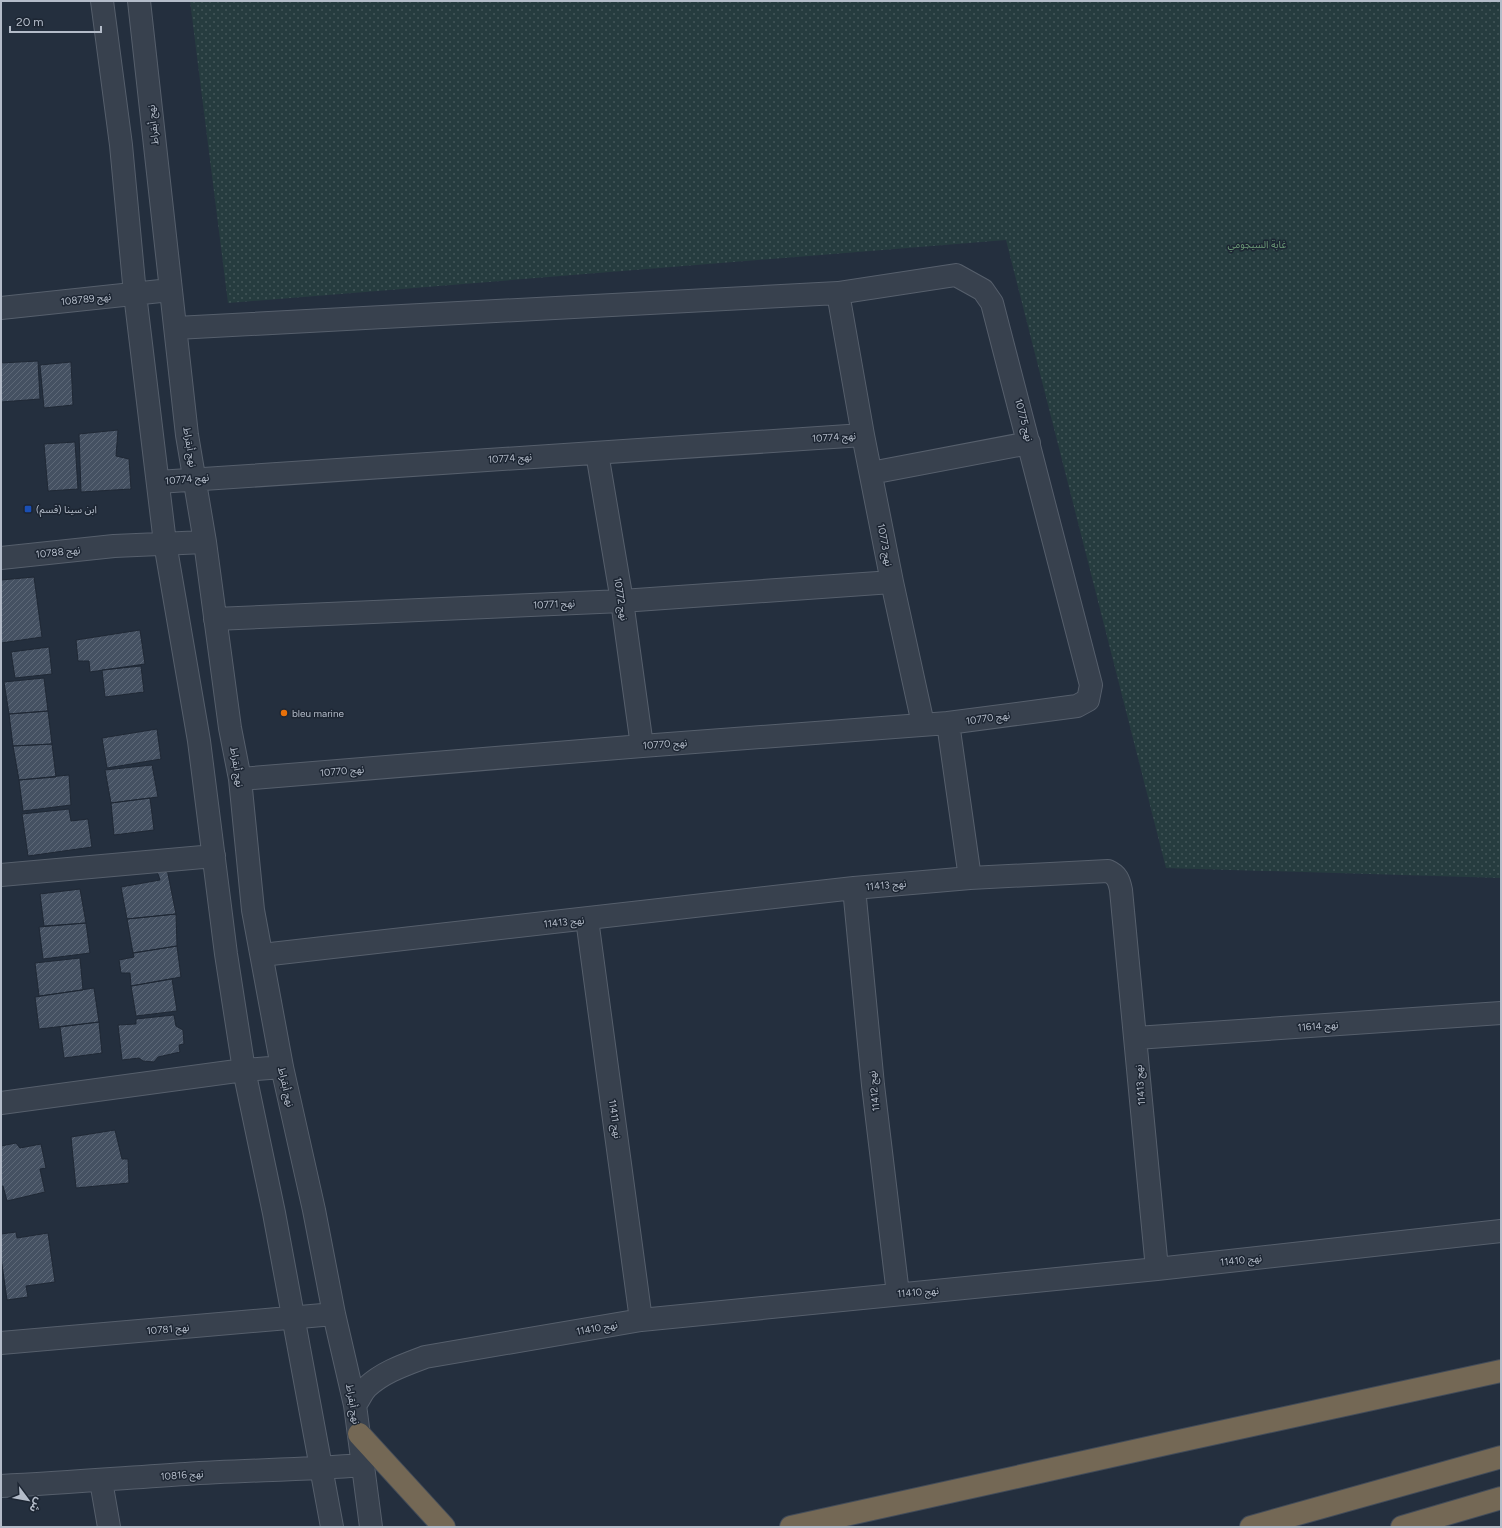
<svg xmlns="http://www.w3.org/2000/svg" width="1502" height="1528" viewBox="0 0 1502 1528" font-family="Figtree,'Noto Sans Arabic',sans-serif">
  <style>
    .grass { fill: url(#grass-dots) }
    .building { fill: url(#building-hatch); stroke: #1f2835 }
    .lines { fill: none; stroke-linecap: round; stroke-linejoin: round }
    .minor-casing { stroke: #565f6c; stroke-width: 24 }
    .highway-casing { stroke: #434c59; stroke-width: 24 }
    .minor { stroke: #38414e; stroke-width: 22 }
    .highway { stroke: #746855; stroke-width: 22 }
    .transit-dot { fill: #1a4fb4; stroke: #1d2633; stroke-width: 1.5 }
    .food-dot { fill: #e8710a; stroke: #1d2633; stroke-width: 1.5 }
    .labels { text-anchor: middle; dominant-baseline: central; stroke-width: 3; stroke-linejoin: round; paint-order: stroke }
    .street-label { font-size: 10px; fill: #b4bcc9; stroke: #1d2633 }
    .park-label { font-size: 10px; fill: #6b9a76; stroke: #1d2633 }
    .poi-label { font-size: 10px; fill: #b4bcc9; stroke: #1d2633; text-anchor: start }
  </style>
  <defs>
    <pattern id="grass-dots" width="8" height="8" patternUnits="userSpaceOnUse"><rect width="8" height="8" fill="#263c3f"/><path d="M2 2h.1M6 6h.1" fill="none" stroke="#435659" stroke-width="1.8" stroke-linecap="round"/></pattern>
    <pattern id="building-hatch" width="6" height="6" patternUnits="userSpaceOnUse"><rect width="6" height="6" fill="#455162"/><path d="M-1 1l2-2M0 6l6-6M5 7l2-2" fill="none" stroke="#5d6877"/></pattern>
  </defs>
  <rect width="100%" height="100%" fill="#242f3e"/>
  <path class="grass" d="M190 1H1501V878L1166 868 1006 240 228 303Z"/>
  <path class="building" d="M38 361 40 399 1 402V363Z
    M71 362 73 405 44 408 40 365Z
    M118 430 116 456 129 459 131 489 81 492 79 434Z
    M75 442 78 489 48 491 44 444Z
    M34 577 42 637 1 643V580Z
    M140 630 145 664 90 672 89 661H78L76 640Z
    M49 647 52 674 15 678 11 652Z
    M141 666 144 692 105 697 102 670Z
    M44 678 48 711 9 714 4 682Z
    M48 711 52 744 13 746 9 714Z
    M157 729 161 759 107 768 102 738Z
    M52 744 56 777 19 780 13 746Z
    M152 765 158 797 111 803 105 770Z
    M69 775 71 805 23 811 19 780Z
    M150 798 154 830 114 835 111 803Z
    M69 809 71 821 88 819 92 847 28 856 22 814Z
    M167 869 176 914 127 919 121 887 160 880 157 871Z
    M80 889 86 923 44 926 40 894Z
    M176 914 177 946 133 953 127 919Z
    M86 923 90 953 43 959 39 927Z
    M177 946 181 977 131 986 130 973H121L119 960 134 957 133 953Z
    M80 958 83 990 39 996 35 963Z
    M172 979 177 1011 136 1016 131 986Z
    M94 988 99 1022 39 1029 35 997Z
    M174 1015 176 1026 183 1030 184 1044 179 1045 180 1052 158 1057 154 1062 143 1061 139 1058 122 1060 118 1025 136 1024V1019Z
    M99 1022 102 1053 64 1058 60 1027Z
    M115 1130 122 1159H128L129 1183 76 1188 71 1137Z
    M16 1143 20 1148 41 1144 46 1168 40 1169 45 1192 7 1201 3 1186H1V1146Z
    M16 1232 17 1238 48 1233 55 1282 26 1286 28 1297 7 1300 1 1257V1234Z"/>
  <g class="lines">
    <g class="minor-casing">
      <path id="minor" d="M102 1 121 145 135 294 165 543 199 741 226 954 244 1070 274 1213 332 1527
        M139 1 187 435 205 542 230 728 240 779 253 910 282 1067 314 1210 334 1314 355 1405 371 1527
        M1 308 170 290
        M176 328 838 293 863 435 892 582 923 724
        M597 453 622 601 642 746
        M871 473 1029 443
        M158 482 863 435
        M1 558 114 546 205 542
        M215 619 622 601 892 582
        M948 723 970 878
        M240 779 642 746 948 723 1077 706 1088 700 1091 685 992 303 983 290 956 275 838 293
        M1 875 214 856
        M854 888 873 1085 898 1294
        M587 919 641 1320
        M262 955 854 888 970 878 1108 871C1117 875 1119 880 1121 890L1157 1269
        M1136 1038 1501 1013
        M1 1103 244 1070 282 1067
        M1 1343 334 1314
        M355 1405C359 1400 362 1392 367 1387 383 1372 404 1365 425 1357L641 1320 1157 1269 1501 1231
        M101 1481 109 1527
        M1 1486C63 1483 124 1478 186 1474 245 1470 304 1470 362 1465"/>
    </g>
    <g class="highway-casing">
      <path id="highway" d="M359 1434 444 1527
        M791 1527 1170 1443 1501 1371
        M1251 1527 1501 1457
        M1402 1527 1501 1498"/>
    </g>
    <use href="#minor" class="minor"/>
    <use href="#highway" class="highway"/>
  </g>
  <rect class="transit-dot" x="24" y="505" width="8" height="8" rx="2"/>
  <circle class="food-dot" cx="284" cy="713" r="4"/>
  <g class="labels">
    <g class="street-label">
      <text transform="translate(153 125) rotate(-96)">نهج أبقراط</text>
      <text transform="translate(86 299) rotate(-6)">نهج 108789</text>
      <text transform="translate(1024 420) rotate(75)">نهج 10775</text>
      <text transform="translate(834 437) rotate(-4)">نهج 10774</text>
      <text transform="translate(190 447) rotate(81)">نهج أبقراط</text>
      <text transform="translate(510 458) rotate(-4)">نهج 10774</text>
      <text transform="translate(187 479) rotate(-5)">نهج 10774</text>
      <text transform="translate(885 545) rotate(79)">نهج 10773</text>
      <text transform="translate(58 552) rotate(-6)">نهج 10788</text>
      <text transform="translate(621 599) rotate(81)">نهج 10772</text>
      <text transform="translate(554 604) rotate(-3)">نهج 10771</text>
      <text transform="translate(988 718) rotate(-8)">نهج 10770</text>
      <text transform="translate(665 744) rotate(-4)">نهج 10770</text>
      <text transform="translate(237 767) rotate(81)">نهج أبقراط</text>
      <text transform="translate(342 771) rotate(-5)">نهج 10770</text>
      <text transform="translate(886 885) rotate(-5)">نهج 11413</text>
      <text transform="translate(564 922) rotate(-6)">نهج 11413</text>
      <text transform="translate(1318 1026) rotate(-4)">نهج 11614</text>
      <text transform="translate(1140 1085) rotate(-95)">نهج 11413</text>
      <text transform="translate(286 1087) rotate(77)">نهج أبقراط</text>
      <text transform="translate(874 1091) rotate(-96)">نهج 11412</text>
      <text transform="translate(615 1119) rotate(82)">نهج 11411</text>
      <text transform="translate(1241 1260) rotate(-6)">نهج 11410</text>
      <text transform="translate(918 1292) rotate(-5)">نهج 11410</text>
      <text transform="translate(597 1328) rotate(-10)">نهج 11410</text>
      <text transform="translate(168 1329) rotate(-5)">نهج 10781</text>
      <text transform="translate(353 1404) rotate(80)">نهج أبقراط</text>
      <text transform="translate(182 1475) rotate(-4)">نهج 10816</text>
    </g>
    <g class="park-label">
      <text x="1257" y="244">غابة السيجومي</text>
    </g>
    <g class="poi-label">
      <text x="36" y="509">(ابن سينا (قسم</text>
      <text x="292" y="713">bleu marine</text>
    </g>
  </g>
  <rect width="1502" height="1528" fill="none" stroke="#b4bcc9" stroke-width="4"/>
  <g transform="translate(28 1500) rotate(122)" stroke="#1d2633" stroke-width="3" paint-order="stroke">
  <path d="M0-3L7 15L0 10L-7 15Z" fill="#b4bcc9"/>
  <text y="-6" font-size="11" font-weight="bold" text-anchor="middle" fill="#b4bcc9">ش</text>
  </g>
  <path d="M10 26v6h91v-6" fill="none" stroke="#b4bcc9" stroke-width="2"/>
  <text x="16" y="26" font-size="12" fill="#b4bcc9" stroke="#1d2633" stroke-width="3" paint-order="stroke">20 m</text>
</svg>
